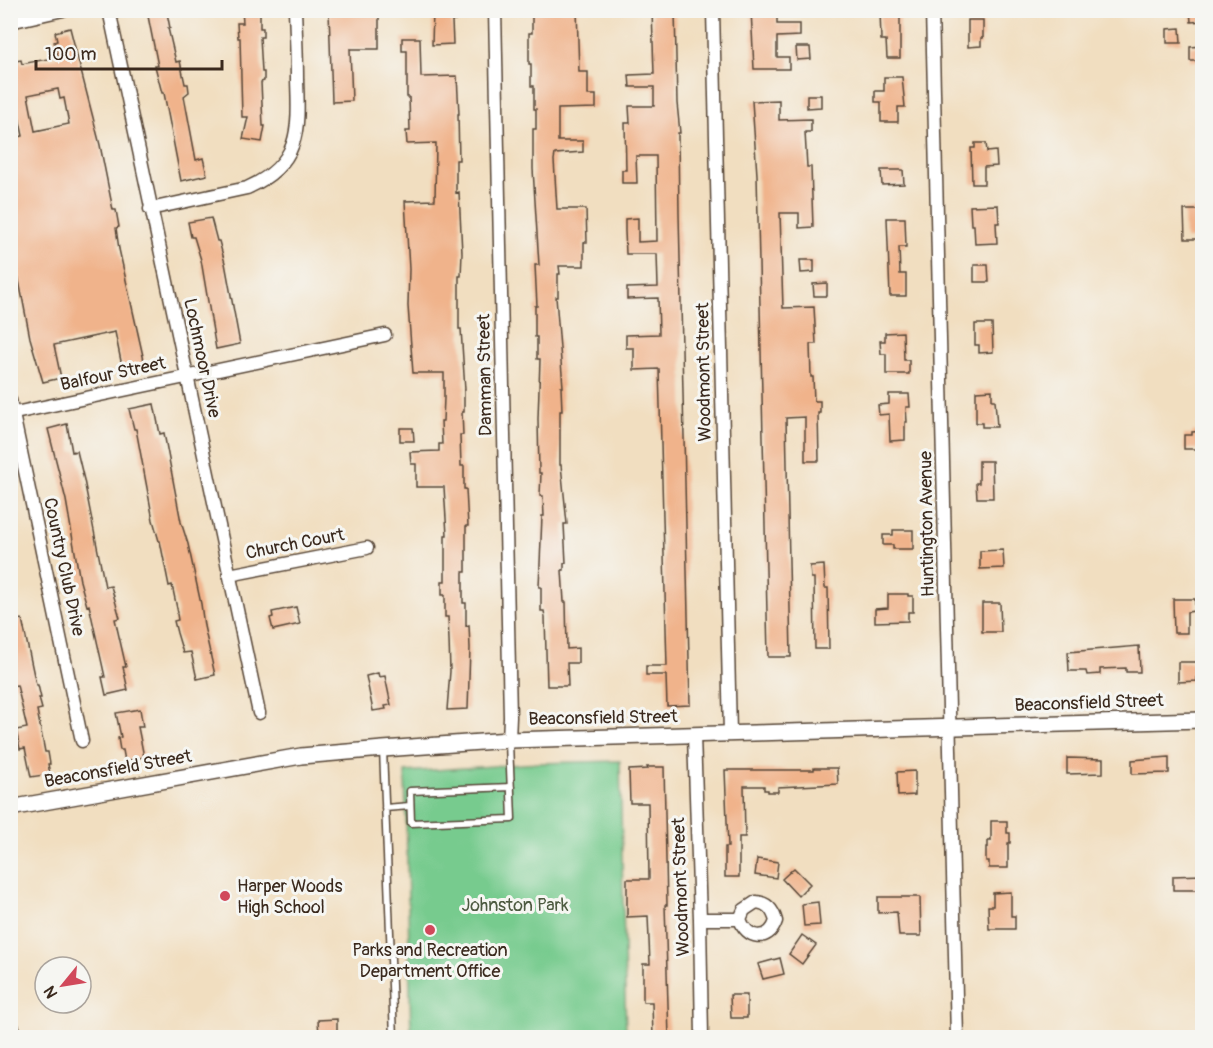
<svg xmlns="http://www.w3.org/2000/svg" width="1213" height="1048" viewBox="0 0 1213 1048" font-family="Pangolin,sans-serif">
  <style>
    .green { fill: #77cb8e; stroke: #597a56; stroke-width: 1.5 }
    .building { fill: #f0b38b; fill-rule: evenodd }
    .lines { fill: none; stroke-linecap: round; stroke-linejoin: round }
    .service-casing { stroke: #564536; stroke-width: 9 }
    .minor-casing { stroke: #564536; stroke-width: 15 }
    .tertiary-casing { stroke: #564536; stroke-width: 18 }
    .service { stroke: #fff; stroke-width: 6 }
    .minor { stroke: #fff; stroke-width: 12 }
    .tertiary { stroke: #fff; stroke-width: 15 }
    .poi-dot { fill: #d1495b; stroke: #f6f6f2; stroke-width: 2 }
    .labels { text-anchor: middle; dominant-baseline: central; stroke-width: 6; stroke-linejoin: round; paint-order: stroke }
    .street-label { font-size: 18px; fill: #3b2a1e; stroke: #f6f6f2 }
    .poi-label { font-size: 18px; fill: #3b2a1e; stroke: #f6f6f2; text-anchor: start }
    .park-label { font-size: 18px; fill: #4d5a40; stroke: #f6f6f2 }
  </style>
  <rect width="100%" height="100%" fill="#f6f6f2"/>
  <filter id="ink" filterUnits="userSpaceOnUse"><feTurbulence type="fractalNoise" baseFrequency=".0167" numOctaves="2"/><feDisplacementMap in="SourceGraphic" scale="12" xChannelSelector="R" yChannelSelector="G"/><feConvolveMatrix kernelMatrix="1 2 1 2 8 2 1 2 1" color-interpolation-filters="sRGB"/></filter>
  <filter id="wash" filterUnits="userSpaceOnUse"><feTurbulence type="fractalNoise" baseFrequency=".008" numOctaves="4" result="noise"/><feDisplacementMap in="SourceGraphic" scale="24" xChannelSelector="R" yChannelSelector="G"/><feGaussianBlur stdDeviation="1.35" result="paint"/><feColorMatrix in="noise" values="0 0 0 0 0 0 0 0 0 0 0 0 0 0 0 0 0 1.4 0 .05"/><feComposite in="paint" operator="in"/></filter>
  <g filter="url(#wash)">
    <rect width="100%" height="100%" fill="#f1dec0"/>
    <path class="green" d="M620 761 626 1037H411L405 772 538 763Z"/>
    <g id="blocks">
      <path class="building" d="M242 10H260V28H263V37H260L262 72H264V81L261 82 263 126H265L262 142 243 139 248 117H242L240 38H238L237 23H243Z
        M329 10H377L379 13V49H350L352 101 332 102Z
        M433 10H454L455 21H452L453 44 432 45Z
        M532 10H577L579 72H588V95H596V108L558 109V141H583V152L555 154 554 160 557 209H586L587 242H584V266H559L560 274H558V297H556L563 387H561L562 411H560V465H561L567 524H564L566 563H564V570H562L564 602H566L567 649 578 648V663H567L568 686H547L545 617 544 611H541V587H539L542 516H544L543 496H540L541 473H539L538 419 540 359H537V337H535V306H537L535 265H539L533 169V129H536V109H534V86H531V64H529V33H532Z
        M652 10H675L677 103 680 133H678L679 214 690 705 667 706 666 675H646V666H667L659 369 634 370V348H626V335L659 334 658 298 627 299V288L658 287 657 254H626L625 231V219L638 218V242L657 241 656 156H636L637 183H622V170H626L625 123H630L629 106H654V87H630L629 75 654 74Z
        M751 10H777V24H800V36L777 37V57H789V69H754Z
        M1190 10H1203V21L1191 22Z
        M880 11H900V58H887L886 40H881Z
        M167 13 170 28H168L176 62 180 61 185 84H188L189 92 184 96 196 160 203 158 207 175 181 181 164 93H162L155 66H158L148 16Z
        M968 20H983V38H981V46L968 47Z
        M70 28 100 145 113 210H116L119 227 116 228 119 249 145 365 127 368V365L122 366 115 332 54 345 61 378 43 382 30 338 13 249 10 250V139L23 136 10 73V62L21 60 22 64 58 57 54 42 57 41 55 32ZM58 89 60 99 64 98 69 124 35 131 28 95Z
        M1180 28 1181 43H1167V29Z
        M402 38H420L421 77 457 76 459 114H458L459 160H456V193L459 192 462 253 461 276H459V329H461L465 390H464V412H462L463 435H460L461 466H464V489H466L468 526H466V572H463V603H466V626L469 625 470 648 468 709 447 710 450 671 449 640 448 617H445V595H442V581H445V535H447L444 487H416V464H411L410 452 439 451V444H442L441 421H443L444 398V373H413L408 306 409 269 405 201 435 200 436 143 407 144 406 131H410L409 97H407V51H402Z
        M1203 46V61H1190V47Z
        M796 47H810L811 59 797 60Z
        M884 77H902L905 107H898V122H881V102H875V91H884Z
        M807 95H821V107L807 108Z
        M779 100V120L811 119V132H805L807 167H811L813 227 799 228V213H780L783 308 814 307 816 344H810L811 377H813L814 401H820V413H818L819 461H805V417L786 418 791 657H768L757 175 752 101Z
        M975 143H986L987 152 996 151 997 166 984 167V184H972L971 148H975Z
        M881 170H903L904 184 882 185Z
        M998 205 999 223H996L997 243 975 244 974 225H971L970 206Z
        M1184 210H1203V239H1185Z
        M211 218 217 241H219L225 263 240 344 216 349 201 260 194 237H191L188 222Z
        M887 218H905L906 247H899L900 274H906V296H890Z
        M800 260H814V272L801 273Z
        M974 265H988L989 282H974Z
        M827 283V296H814L813 284Z
        M975 324H992L993 352 979 353V345H975Z
        M903 332 904 360H909V374H886V354H881L880 341H885V333Z
        M992 390V400H995L997 427H982V423H976V391Z
        M889 394H909L910 407H906L907 422H905V440L890 441 889 414 879 415 878 405 889 404Z
        M154 404 160 434 164 433 181 522 188 544 201 604 204 626 215 675 197 679 191 652 183 653 177 633 174 621 178 620 177 614 178 613 172 585 169 586 160 541H159L153 520 136 429H134L129 409Z
        M67 424 72 452 77 451 84 480 105 587 111 586 120 618 115 619 126 667H123L128 690 106 695 102 677H105L89 605 87 606 80 581 66 500 48 429Z
        M400 428H413L414 441H400Z
        M1203 431V449H1184V435H1192V432Z
        M979 461H992L993 498H977L976 483H979Z
        M893 530H913V549H893V545H883V535H893Z
        M1003 550 1004 568 980 569V551Z
        M824 565 825 588H828L829 649H815L814 578H811L810 566Z
        M888 594H908V596H913V612H908V621L875 622V609L888 608Z
        M1173 599H1195V611L1187 612V633H1174Z
        M982 603H1000L1001 632H982Z
        M296 607 300 624 273 630 270 618 273 617 272 612Z
        M22 619 36 685H38L41 698H39L42 709 37 710 45 752H48L50 764H48L50 774 31 777 25 748 20 749 16 730 27 728 17 685 10 686V621Z
        M1139 646 1140 672H1126V668L1100 669V674L1087 675 1086 671H1069L1068 652Z
        M1178 662H1197V681L1178 682Z
        M378 673 379 677 385 676 391 705 385 706 386 709 373 711 366 676Z
        M140 709 143 727H138L144 757 125 761 123 750H120L118 738 121 737 116 713Z
        M1169 757V773L1132 774V760Z
        M1067 758 1103 759V773L1067 774Z
        M647 767H664L667 905H665L669 1038H653L652 1002H643V964H650L648 916 627 917V879H649L648 803H630L629 770 648 769Z
        M814 768H837L838 784 778 787V792H768V790H764V786H744L745 837H739V877H725V847H728L725 770H814Z
        M915 771V795L898 796 897 772Z
        M991 821H1007V833H1010V843H1008V868H989V861H986V847H988V841H991Z
        M757 859 778 862 776 878 755 875Z
        M794 868 810 884 798 896 782 879Z
        M1203 875V890H1173V876Z
        M1011 892V916H1015V929H989L988 906H993V893Z
        M878 897H920L921 936H899L897 912 878 913Z
        M818 902 820 925 804 926 802 904Z
        M802 935 816 945 802 964 789 954Z
        M780 958 784 974 763 979 758 964Z
        M730 995H747V1018H731Z
        M337 1019V1034L319 1035 318 1020Z"/>
    </g>
  </g>
  <g filter="url(#ink)">
    <use href="#blocks" fill-opacity="0" stroke="#564536" stroke-width="1.5"/>
    <g class="lines">
      <g class="service-casing">
        <path id="service" d="M509 742 512 819 411 823 410 791 511 787
          M383 749 394 1038
          M385 808 410 806"/>
      </g>
      <g class="minor-casing">
        <path id="minor" d="M109 10 259 713
          M495 10 510 717 509 740
          M713 10 730 733
          M932 10 957 1038
          M10 22 63 10
          M150 209 247 188C300 164 299 132 297 80 297 57 296 34 295 10
          M10 400 82 741
          M10 414 385 335
          M229 575 367 548
          M694 735 700 919 702 1038
          M700 919H740C746 939 769 943 776 921 773 910 768 903 756 902L744 910 740 919
          M10 1023 18 1038"/>
      </g>
      <g class="tertiary-casing">
        <path id="tertiary" d="M10 808 301 756 383 749 509 740 1202 720"/>
      </g>
      <use href="#service" class="service"/>
      <use href="#minor" class="minor"/>
      <use href="#tertiary" class="tertiary"/>
    </g>
  </g>
  <g class="poi-dot">
    <circle cx="225" cy="896" r="6"/>
    <circle cx="430" cy="930" r="6"/>
  </g>
  <g class="labels">
    <g class="street-label">
      <text transform="translate(202 358) rotate(78)">Lochmoor Drive</text>
      <text transform="translate(704 372) rotate(-91)">Woodmont Street</text>
      <text transform="translate(113 374) rotate(-12)">Balfour Street</text>
      <text transform="translate(485 375) rotate(-91)">Damman Street</text>
      <text transform="translate(927 524) rotate(-91)">Huntington Avenue</text>
      <text transform="translate(295 544) rotate(-11)">Church Court</text>
      <text transform="translate(64 567) rotate(78)">Country Club Drive</text>
      <text transform="translate(1089 703) rotate(-2)">Beaconsfield Street</text>
      <text transform="translate(603 718) rotate(-1)">Beaconsfield Street</text>
      <text transform="translate(118 769) rotate(-10)">Beaconsfield Street</text>
      <text transform="translate(681 887) rotate(-92)">Woodmont Street</text>
    </g>
    <g class="poi-label">
      <text x="237" y="886">Harper Woods<tspan x="237" dy="21">High School</tspan></text>
      <text x="430" y="950" text-anchor="middle">Parks and Recreation<tspan x="430" dy="21">Department Office</tspan></text>
    </g>
    <g class="park-label">
      <text x="515" y="905">Johnston Park</text>
    </g>
  </g>
  <rect width="1213" height="1048" fill="none" stroke="#f6f6f2" stroke-width="36"/>
  <g transform="translate(63 985) rotate(240)"><circle r="28" fill="#f6f6f2" stroke="#aba49d" stroke-width="1.5"/>
  <path d="M0-4.5L10 22L0 15L-10 22Z" fill="#d1495b"/>
  <text y="-9" font-size="16" font-weight="bold" text-anchor="middle" fill="#3b2a1e">N</text>
  </g>
  <path d="M36 60v9h186v-9" fill="none" stroke="#3b2a1e" stroke-width="3"/>
  <text x="45" y="60" font-size="18" fill="#3b2a1e" stroke="#f6f6f2" stroke-width="4.5" paint-order="stroke">100 m</text>
</svg>
